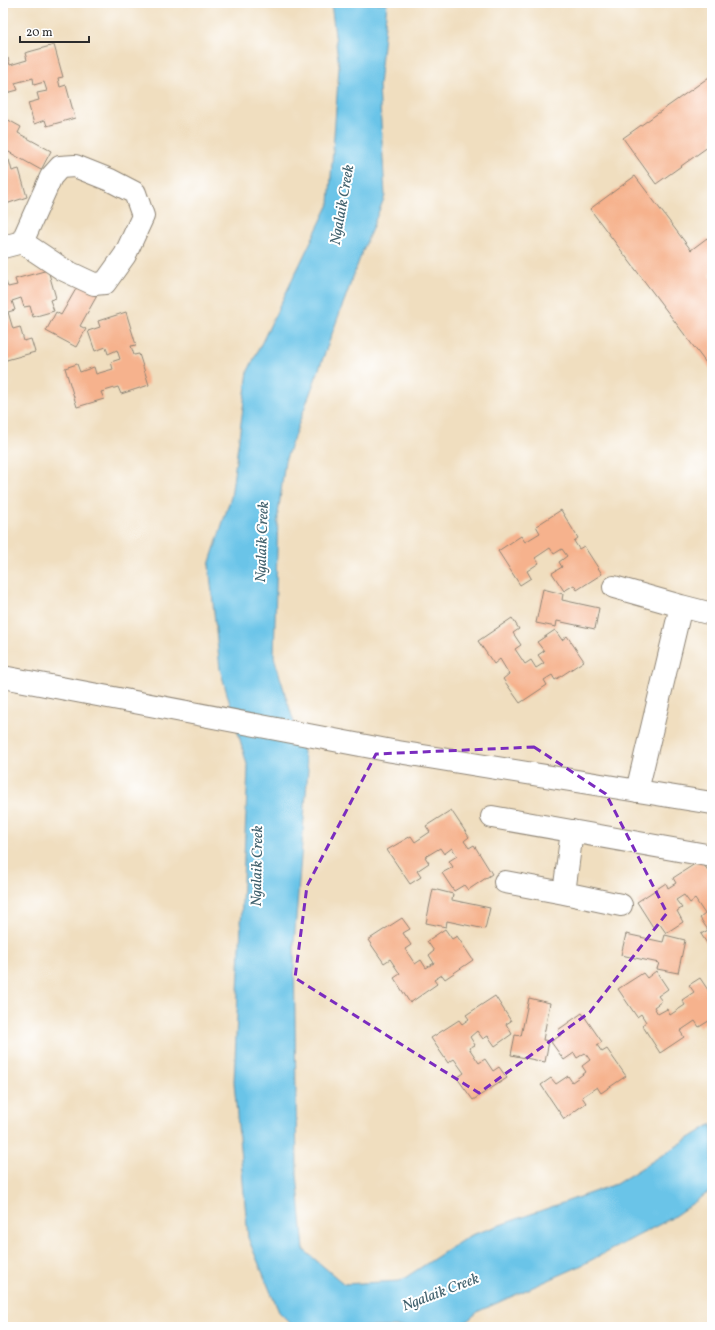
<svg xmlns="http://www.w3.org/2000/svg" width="715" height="1330" viewBox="0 0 715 1330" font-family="Vollkorn,serif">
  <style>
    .water { fill: #6bc4e8; stroke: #4b788a }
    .building { fill: #f6b28d }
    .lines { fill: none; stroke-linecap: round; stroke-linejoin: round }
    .minor-casing { stroke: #8e8475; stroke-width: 24 }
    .minor { stroke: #fff; stroke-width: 22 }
    .marked { fill: none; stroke: #7b2cbf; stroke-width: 3; stroke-dasharray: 8 5; stroke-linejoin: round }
    .labels { text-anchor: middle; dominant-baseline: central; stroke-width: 4; stroke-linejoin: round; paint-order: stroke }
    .water-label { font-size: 15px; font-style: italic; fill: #41616d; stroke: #fff }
  </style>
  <rect width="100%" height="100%" fill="#fff"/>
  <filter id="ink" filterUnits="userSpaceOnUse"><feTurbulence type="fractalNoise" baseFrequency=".025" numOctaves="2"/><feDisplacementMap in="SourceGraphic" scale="8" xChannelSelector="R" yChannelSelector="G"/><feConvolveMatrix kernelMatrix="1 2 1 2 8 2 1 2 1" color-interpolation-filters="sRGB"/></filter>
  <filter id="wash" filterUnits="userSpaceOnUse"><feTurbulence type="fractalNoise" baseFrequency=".012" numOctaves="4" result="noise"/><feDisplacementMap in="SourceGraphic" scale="16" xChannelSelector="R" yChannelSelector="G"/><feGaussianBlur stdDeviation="0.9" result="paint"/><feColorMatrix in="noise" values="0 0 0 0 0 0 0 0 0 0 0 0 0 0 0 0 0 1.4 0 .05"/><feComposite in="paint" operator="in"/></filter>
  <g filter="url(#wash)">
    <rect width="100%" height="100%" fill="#f0debf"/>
    <path class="water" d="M331 3H387L379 86 385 196 360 258 285 461 278 515 274 657 308 769 294 943 297 1174 304 1250 344 1284 400 1281 469 1236 616 1184 712 1124V1190L670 1219 578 1267 479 1311 460 1327H294L279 1312 248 1238 234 1082 248 768 220 669 209 565 231 497 248 371 329 204 339 67Z"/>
    <g id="blocks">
      <path class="building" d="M54 45 63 77 58 78 60 87 66 85 75 118 47 126 45 120 34 124 28 103 39 100 37 93 47 91 44 82 34 85 33 78 15 83 18 90 3 94 6 101 3 102V60L8 58 10 65 27 60 25 53Z
        M712 75V144L656 184 623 138Z
        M3 117 21 127 18 133 51 151 41 170 7 151 4 157H3Z
        M9 160 12 171 19 169 27 197 3 205V161Z
        M635 176 691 250 707 238 712 244V272L709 274 712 278V371L590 209Z
        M48 270 56 298 50 300 54 311 33 317 30 306 24 307 21 298 12 301 15 310 8 312 13 329 20 327 24 341 31 339 35 352 3 361V283L6 282 8 287 17 285 15 279Z
        M80 282 99 292 80 326 86 329 76 347 46 331 56 312 61 315Z
        M126 312 136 345 131 346 134 355 139 354 149 385 121 394 118 387 101 392 104 399 77 407 65 368 77 364 80 372 94 367 96 374 113 369 111 362 120 359 117 350 108 354 106 347 95 351 88 331 100 327 98 321Z
        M561 510 578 538 574 541 579 549 584 546 602 574 577 590 574 585 564 591 552 573 562 567 559 562 567 556 562 549 554 554 550 548 535 558 539 563 527 571 531 578 520 585 498 551 521 536 525 542 540 533 536 526Z
        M543 589 563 594 562 600 599 608 595 629 557 621 556 627 536 623Z
        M512 618 519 629 513 633 521 645 515 649 525 664 531 660 536 668 544 663 538 655 544 651 537 642 555 630 562 640 567 636 584 661 555 680 552 675 544 680 547 685 520 703 503 679 509 674 500 659 494 664 478 641Z
        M451 810 469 837 464 841 469 848 474 845 492 874 468 890 464 885 454 891 442 873 453 867 449 861 457 856 452 848 444 854 440 848 425 857 429 863 417 871 421 877 410 884 387 850 411 836 415 842 430 832 426 826Z
        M701 860 712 877V888L711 889 712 890V942L708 945 701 934 708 930 700 918 705 914 695 899 690 903 684 895 676 900 682 908 677 911 683 922 666 933 659 923 653 927 637 902 666 883 668 888 676 883 673 878Z
        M433 889 453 894 452 900 490 908 485 929 447 921 446 927 426 923Z
        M402 918 410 929 403 933 411 945 405 949 415 964 421 960 426 968 434 963 429 955 434 951 427 941 445 929 452 939 457 936 473 960 445 979 442 975 434 980 437 984 410 1003 394 978 400 974 390 959 384 963 368 940Z
        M626 934 663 942 665 935 685 940 678 973 657 969 659 963 621 955Z
        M656 971 668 989 658 996 662 1001 654 1007 658 1014 667 1009 670 1015 685 1005 682 1000 694 992 689 985 700 978 712 996V1019L699 1027 695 1021 680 1031 684 1037 660 1053 642 1025 646 1022 641 1014 637 1017 618 989 643 973 647 978Z
        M495 996 511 1021 506 1024 512 1034 495 1046 488 1036 483 1039 477 1031 470 1037 475 1045 469 1048 479 1063 485 1059 493 1071 499 1067 507 1078 473 1100 457 1078 464 1073 454 1059 448 1063 431 1038 459 1020 462 1024 469 1019 466 1015Z
        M529 998 550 1003 543 1040 549 1041 545 1062 511 1055 515 1035 521 1036Z
        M582 1013 602 1042 597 1045 602 1052 607 1049 626 1076 601 1093 597 1087 582 1097 586 1103 564 1119 541 1085 551 1078 556 1084 568 1076 572 1082 586 1072 582 1066 590 1060 585 1053 577 1058 574 1053 564 1060 551 1042 561 1035 558 1030Z"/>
    </g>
  </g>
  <g filter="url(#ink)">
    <use href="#blocks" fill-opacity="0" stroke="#8e8475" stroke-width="1"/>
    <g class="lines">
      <g class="minor-casing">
        <path id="minor" d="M3 247 22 242 64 270 94 284 105 283 125 255 143 216 135 193 110 180 75 166 60 167 51 177 22 242
          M614 587 681 606 637 791
          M681 606 712 614
          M3 677 392 751 712 803
          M492 817 712 856
          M505 882 564 893 572 831
          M564 893 621 905"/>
      </g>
      <use href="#minor" class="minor"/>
    </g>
  </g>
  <path class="marked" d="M534 747 606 794 667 913 590 1012 479 1093 295 978 307 886 376 754Z"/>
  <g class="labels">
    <g class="water-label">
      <text transform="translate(343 205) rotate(-80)">Ngalaik Creek</text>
      <text transform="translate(263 542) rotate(-88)">Ngalaik Creek</text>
      <text transform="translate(258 866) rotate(-89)">Ngalaik Creek</text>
      <text transform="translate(441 1293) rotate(-21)">Ngalaik Creek</text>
    </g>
  </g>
  <rect width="715" height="1330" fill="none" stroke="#fff" stroke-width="16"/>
  <path d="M20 36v6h69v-6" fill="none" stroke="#2b2b2b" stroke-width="2"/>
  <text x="26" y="36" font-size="12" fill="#2b2b2b" stroke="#ffffff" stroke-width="3" paint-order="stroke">20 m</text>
</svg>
